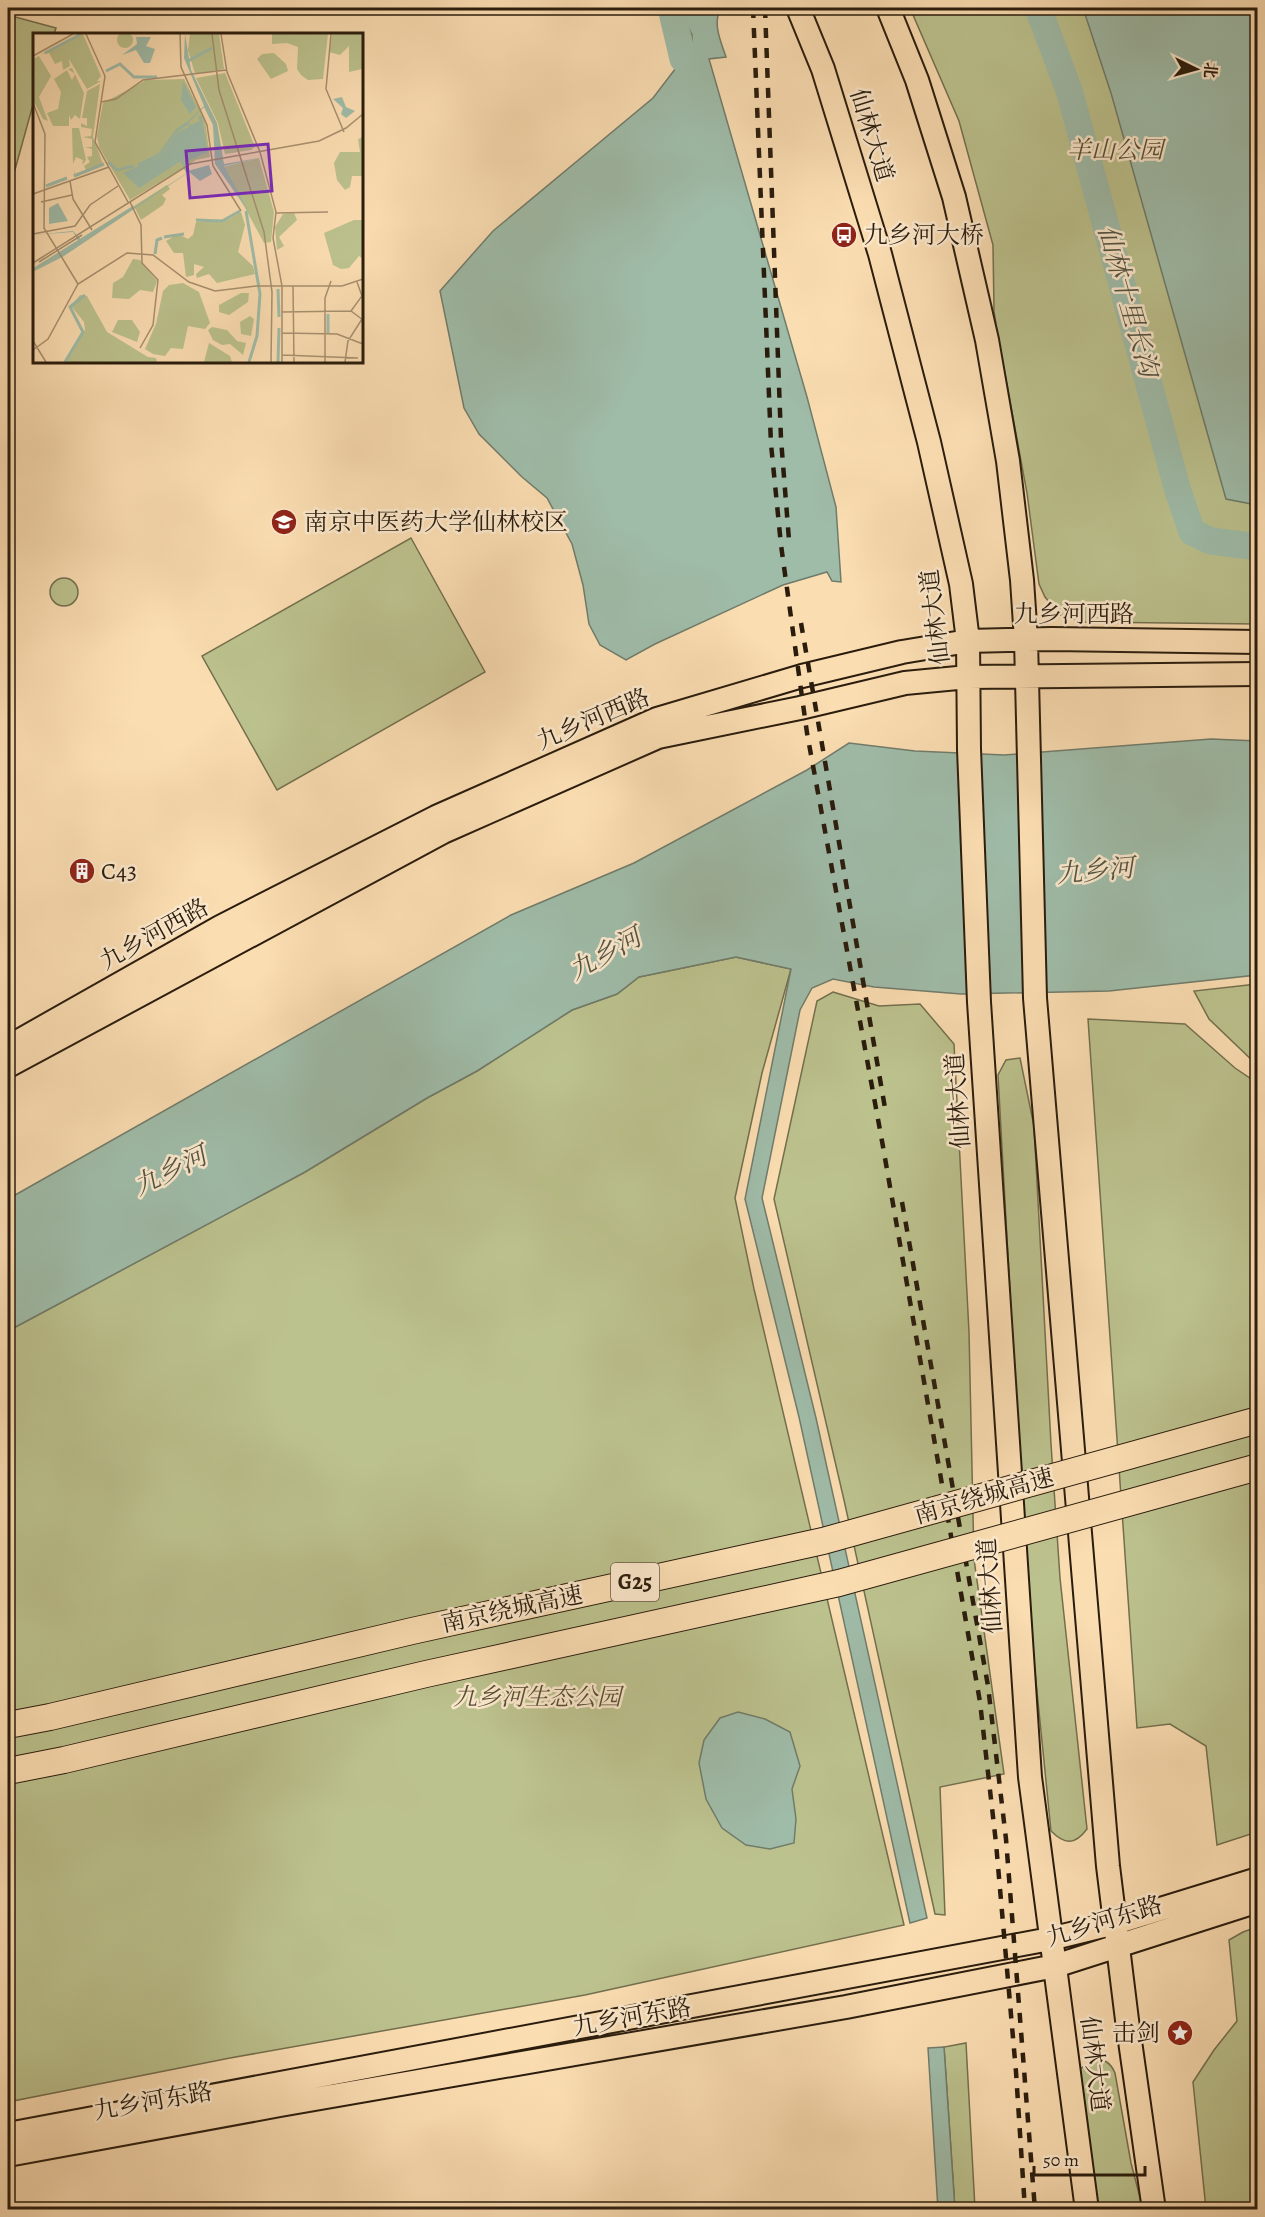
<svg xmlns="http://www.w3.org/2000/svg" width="1265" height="2217" viewBox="0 0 1265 2217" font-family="Alegreya,'Noto Serif SC',serif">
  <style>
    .green { fill: #bcc28e; stroke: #736f4e; stroke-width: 1.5 }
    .water { fill: #9fbca9; stroke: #707c6b; stroke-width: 1.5 }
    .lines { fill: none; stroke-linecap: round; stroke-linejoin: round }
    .river { stroke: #9fbca9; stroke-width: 27 }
    .major-casing { stroke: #2a1c0d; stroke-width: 26 }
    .major { stroke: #fbddb2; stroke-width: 22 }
    .rail { stroke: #2a1c0d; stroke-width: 4.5; stroke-dasharray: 10 10; stroke-linecap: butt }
    .highway-bridge-casing { stroke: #2a1c0d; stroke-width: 28; stroke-linecap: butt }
    .highway-bridge { stroke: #fbddb2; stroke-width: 26 }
    .labels { text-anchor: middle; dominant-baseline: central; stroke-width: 5; stroke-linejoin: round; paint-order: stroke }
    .shield { fill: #fce9cd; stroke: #695a47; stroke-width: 1.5 }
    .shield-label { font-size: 22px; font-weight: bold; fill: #2a1c0d }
    .street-label { font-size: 24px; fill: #2a1c0d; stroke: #fce9cd }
    .park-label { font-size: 24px; font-style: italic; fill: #564e34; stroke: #fce9cd }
    .poi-label { font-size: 24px; fill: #2a1c0d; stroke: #fce9cd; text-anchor: start }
    .water-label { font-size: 26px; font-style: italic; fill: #535444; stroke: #fce9cd }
    .inset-river { fill: none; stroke: #9fbca9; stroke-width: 3 }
    .inset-road { fill: none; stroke: #a79070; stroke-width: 1.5 }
    .view { fill: #7b2cbf; fill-opacity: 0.15; stroke: #7b2cbf; stroke-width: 3 }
    .inset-edge { fill: none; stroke: #2a1c0d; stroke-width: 3 }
  </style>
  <rect width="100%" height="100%" fill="#fbddb2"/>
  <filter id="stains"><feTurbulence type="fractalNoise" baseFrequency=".00333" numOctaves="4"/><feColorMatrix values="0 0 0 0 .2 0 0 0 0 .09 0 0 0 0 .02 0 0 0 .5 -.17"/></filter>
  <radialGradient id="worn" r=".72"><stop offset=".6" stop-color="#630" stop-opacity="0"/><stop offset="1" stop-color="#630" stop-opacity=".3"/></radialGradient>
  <path class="green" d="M910 8H1257V624L1083 622 1060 615 1045 597 1039 584 1027 493 997 331 994 311 993 245 959 121Z
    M8 15 56 28 54 34H34V101L8 195Z
    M411 538 485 672 277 790 202 656Z
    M50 592a14 14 0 1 1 28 0a14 14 0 1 1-28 0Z
    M736 957 791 969 762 1073 735 1198 754 1289 904 1925 585 1995 230 2058 8 2102V1331L305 1172 427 1098 477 1071 572 1010 617 994 639 977Z
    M1257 984H1258L1257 1065 1209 1019 1194 991Z
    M833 992 879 1006 920 1004 954 1044 969 1332 974 1559 1004 1774 940 1787 945 1915 935 1914 844 1500 774 1199 817 1001Z
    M1088 1019 1185 1024 1235 1068 1257 1083V1832L1217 1845 1206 1746 1170 1724 1137 1728Z
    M1020 1058 1034 1126 1051 1444 1060 1578 1087 1829C1075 1845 1065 1845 1051 1831L1026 1582 998 1075 1006 1060Z
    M1257 1927V2209H1206L1193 2082 1214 2050 1237 2021 1229 1940 1243 1932Z
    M966 2043 975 2209H955L944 2047Z
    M1093 2060C1105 2059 1110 2062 1115 2073L1131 2163 1143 2209H1098L1078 2077 1080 2069Z"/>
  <path class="water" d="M679 8H721C712 23 721 42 726 57L709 59 807 397 836 507 841 582 832 581 827 572 783 585 655 644 626 660 600 645 589 624 583 585 572 544 547 498 522 477 479 434 464 408 440 291 493 231 653 98 692 47V35Z
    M1083 8H1257V505L1226 499 1111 93Z
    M1211 739 1257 741V975L1109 991 961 994 874 987 833 979 812 988 800 1010 762 1198 816 1418 927 1918 910 1923 799 1417 745 1199 791 969 736 957 639 977 617 994 572 1010 477 1071 427 1098 305 1172 8 1331V1199L511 915 634 863 807 770 849 743 915 751 1004 755Z
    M738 1712 765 1719 790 1732 800 1766 792 1789 796 1819 794 1843 770 1849 746 1845 722 1828 706 1799 699 1763 704 1740 720 1718Z
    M944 2047 955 2209H938L928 2048Z"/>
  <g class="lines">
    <path class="river" d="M671 8 683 59
      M1038 8 1069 90 1178 491 1192 532 1211 541 1258 547"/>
    <g class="major-casing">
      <path id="major" d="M798 8 823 69 880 254 929 442 961 584 968 641 969 749 979 1002 1030 1777 1087 2210
        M888 8 917 80 954 197 987 340 1008 461 1022 580 1026 640 1035 998 1108 1866 1127 2020 1154 2210
        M8 1047 220 927 436 817 657 719 802 676 902 652 968 641 1052 639 1258 642
        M8 1066 443 832 658 737 800 708 905 683 968 677 1258 674
        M8 2134 1050 1939 1115 1923 1258 1879
        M8 2155 280 2105 846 2007 1055 1966 1258 1901"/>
    </g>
    <use href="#major" class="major"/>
    <path class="rail" d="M753 8 771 444 781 545 807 733 882 1141 980 1702 996 1843 1016 2072 1025 2210
      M765 8 781 439 789 540
      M801 623 885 1108
      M902 1202 988 1686 1006 1839 1035 2210"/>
    <g class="highway-bridge-casing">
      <path id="highway-bridge" d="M8 1725 50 1717 412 1631 823 1541 1258 1420
        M8 1771 64 1760 426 1674 839 1583 1258 1467"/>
    </g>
    <use href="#highway-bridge" class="highway-bridge"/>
  </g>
  <defs>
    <g id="bus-disc" transform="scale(1.35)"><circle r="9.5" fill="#8f2418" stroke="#fce9cd"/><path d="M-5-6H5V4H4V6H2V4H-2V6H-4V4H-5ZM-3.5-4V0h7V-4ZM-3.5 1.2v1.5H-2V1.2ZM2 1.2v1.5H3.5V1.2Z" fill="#fff"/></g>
    <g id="university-disc" transform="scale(1.35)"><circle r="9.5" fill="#8f2418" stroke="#fce9cd"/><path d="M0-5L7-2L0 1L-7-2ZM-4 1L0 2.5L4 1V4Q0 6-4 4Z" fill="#fff"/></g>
    <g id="building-disc" transform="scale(1.35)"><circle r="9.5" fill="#8f2418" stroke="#fce9cd"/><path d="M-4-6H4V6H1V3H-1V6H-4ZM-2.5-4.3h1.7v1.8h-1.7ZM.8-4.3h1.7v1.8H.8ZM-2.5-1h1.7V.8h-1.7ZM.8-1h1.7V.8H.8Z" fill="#fff"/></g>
    <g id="sight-disc" transform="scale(1.35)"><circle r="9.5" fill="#8f2418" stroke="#fce9cd"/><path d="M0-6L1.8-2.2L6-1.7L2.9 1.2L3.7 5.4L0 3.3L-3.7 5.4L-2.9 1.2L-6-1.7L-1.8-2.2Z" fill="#fff"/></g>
  </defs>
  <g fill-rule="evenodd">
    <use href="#bus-disc" x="844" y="235"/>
    <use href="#university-disc" x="284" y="522"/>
    <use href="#building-disc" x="82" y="871"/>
    <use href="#sight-disc" x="1180" y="2033"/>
  </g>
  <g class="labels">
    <rect class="shield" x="611" y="1563" width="48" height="38" rx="4.5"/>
    <g class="shield-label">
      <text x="635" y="1582">G25</text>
    </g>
    <g class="street-label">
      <text transform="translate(872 135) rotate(73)">仙林大道</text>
      <text x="1074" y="614">九乡河西路</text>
      <text transform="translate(935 617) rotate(-97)">仙林大道</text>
      <text transform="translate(593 719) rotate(-23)">九乡河西路</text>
      <text transform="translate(154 934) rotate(-29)">九乡河西路</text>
      <text transform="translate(958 1101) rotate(-94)">仙林大道</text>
      <text transform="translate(984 1496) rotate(-16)">南京绕城高速</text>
      <text transform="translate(990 1586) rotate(-94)">仙林大道</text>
      <text transform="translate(512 1609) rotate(-12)">南京绕城高速</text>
      <text transform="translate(1104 1921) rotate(-17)">九乡河东路</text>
      <text transform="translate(632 2017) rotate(-10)">九乡河东路</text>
      <text transform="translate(1095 2064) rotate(83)">仙林大道</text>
      <text transform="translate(153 2101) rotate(-10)">九乡河东路</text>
    </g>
    <g class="park-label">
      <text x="1115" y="150">羊山公园</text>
      <text x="537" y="1697">九乡河生态公园</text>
    </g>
    <g class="poi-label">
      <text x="864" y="235">九乡河大桥</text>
      <text x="304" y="522">南京中医药大学仙林校区</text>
      <text x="101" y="871">C43</text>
      <text x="1160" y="2033" text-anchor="end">击剑</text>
    </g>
    <g class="water-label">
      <text transform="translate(1128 301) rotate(74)">仙林十里长沟</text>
      <text transform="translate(1095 871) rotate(-5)">九乡河</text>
      <text transform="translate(605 954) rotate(-29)">九乡河</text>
      <text transform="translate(170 1171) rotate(-26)">九乡河</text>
    </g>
  </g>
  <g transform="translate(33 33)">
    <rect width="330" height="330" fill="#fbddb2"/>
    <path d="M84 7a8 8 0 1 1 16 0a8 8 0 1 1-16 0ZM50 1 68 43 64 48H68L54 56 36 26 37 33 30 37 29 28 22 31 16 20 9 21ZM157 1H186L191 36 162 41 155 17ZM239 1H295L290 46 275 47 268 42 264 36 265 14 254 10 239 11ZM299 1H330L329 36 316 39V13L307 22 296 19ZM241 20 253 31 255 38 238 46 224 26 229 21ZM6 23 18 43 6 64 15 88 10 86 0 67V41L3 39 0 40V26ZM39 35 51 60 47 86 42 82 38 87 36 82V93H20L14 80 25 76 28 59 21 46 34 37 39 47 42 41 35 36ZM192 40 222 114 218 117 192 121 185 90 163 45ZM151 46 172 87 177 124 163 127 97 167 66 114 64 103 70 70 113 47ZM67 51 60 104 70 131 41 142 42 137V141L53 137 51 133 57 129 54 124 59 123V116L52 114H59V106L50 104 58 103 59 96 48 94V90L54 93V85H49L54 58ZM39 95H46L53 127 49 132 50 127 43 124 40 131ZM330 104V143H319L317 154 312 157 304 147 301 130 307 119H327L325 106ZM226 125 241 179 238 209 231 210 190 134ZM134 152 137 156 129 162 133 166 130 172 108 187 101 173ZM208 179 212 192 205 219 220 233 222 241 184 250 176 241 164 245 163 241 171 234 161 231V242L153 244 150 220H141L133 208 145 201 155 206 160 202 163 189 196 186ZM261 180 264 187 246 204 251 213 244 217 242 194 250 181ZM321 187H330V226L326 223 316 235 308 236 300 232 291 200ZM100 226 107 227 124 248 120 259 107 257 96 266 79 265 80 250 90 244ZM150 250 166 259 177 290 172 296 155 293 150 316 138 315 132 323 120 321 112 316 123 291 130 258 136 252ZM208 260H216L215 269 196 282 186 279V272ZM47 262 54 263 74 299 115 324 123 325 124 329H33L52 297 51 289 38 273ZM217 283 221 286 218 303 208 301 207 289ZM85 287H99L107 299 104 309 79 299ZM179 294 194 297 204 308 213 310 210 322 197 311 189 312 180 307 175 297ZM176 310 197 323 199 329H171Z" fill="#bcc28e"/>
    <path d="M152 1 158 37 184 90 191 131 226 125 191 133 217 181 182 131 180 92 171 74 156 89 157 92 168 88 172 118 149 127 155 138 176 132 179 141 167 148 156 139 31 223 0 239 46 209 40 199 0 202 40 198 49 208 154 140 148 128 106 155 90 140 128 123 145 99 156 94 155 88 171 73 151 25ZM103 4H118L113 13 122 16 117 30H111L103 17 89 22 104 11ZM150 48 163 74 157 81 148 67ZM309 64 313 74 322 78 313 85 308 81 310 75 300 66ZM25 170 35 188 16 191V175Z" fill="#9fbca9"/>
    <path class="inset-river" d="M12 20 48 1M155 28 179 15M73 38 87 31 101 44H124M75 129 84 137 101 133M105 132 127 121 144 97 155 90M155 140 149 129 173 118 167 83M41 143 71 131M13 153 34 145M213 178 227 261 224 303 216 329M163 187 189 188 207 178M131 204 151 201M122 221 124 207 129 205M0 237 101 174M245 256 246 284M295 281V300M32 329 50 299 37 274 52 262M245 329 246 295"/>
    <path class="inset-road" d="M53 1 72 43 62 109 95 169M147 1 148 34 174 92 180 133 208 178M179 1 186 57 231 199 239 259 238 329M188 1 194 39 227 119 243 179 240 205 249 253V329M298 1 293 56 311 99M0 23 40 1M68 69 83 66 110 47 193 37M0 70 12 101 11 195 45 251M37 148 40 166 59 197M0 161 76 134M8 169 39 162M97 169 108 192 109 230 125 247 120 292 107 315M243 180 295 179M0 201 42 193 57 172 85 153M6 229 49 202M0 230 157 131 286 108 313 95 330 81M260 253 261 329M318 278 329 263 324 249M249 279 318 278 330 287M249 300 304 301 330 311M0 308 13 329M0 317 15 306 45 251 94 220 120 222 156 249 182 258 223 253H309L330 246M249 322 325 325M292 329V265L298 248M312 329 315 308 329 286"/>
    <path class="view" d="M235 111 239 158 157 165 153 118Z"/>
    <rect width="330" height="330" class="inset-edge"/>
  </g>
  <rect width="1265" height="2217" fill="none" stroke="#fbddb2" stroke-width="30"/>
  <rect x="9" y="9" width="1247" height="2199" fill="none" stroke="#2a1c0d" stroke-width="3"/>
  <rect x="15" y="15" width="1235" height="2187" fill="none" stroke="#2a1c0d" stroke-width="1.5"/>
  <g transform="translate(1196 69) rotate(95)" stroke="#fce9cd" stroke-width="4.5" paint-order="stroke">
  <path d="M0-4.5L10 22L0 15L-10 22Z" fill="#2a1c0d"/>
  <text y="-9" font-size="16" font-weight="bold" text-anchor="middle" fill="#2a1c0d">北</text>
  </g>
  <path d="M1034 2166v9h111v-9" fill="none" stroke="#2a1c0d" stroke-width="3"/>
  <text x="1043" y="2166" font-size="18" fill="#2a1c0d" stroke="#fce9cd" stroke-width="4.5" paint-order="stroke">50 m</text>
  <rect width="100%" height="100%" filter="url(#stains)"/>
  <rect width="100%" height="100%" fill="url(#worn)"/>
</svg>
